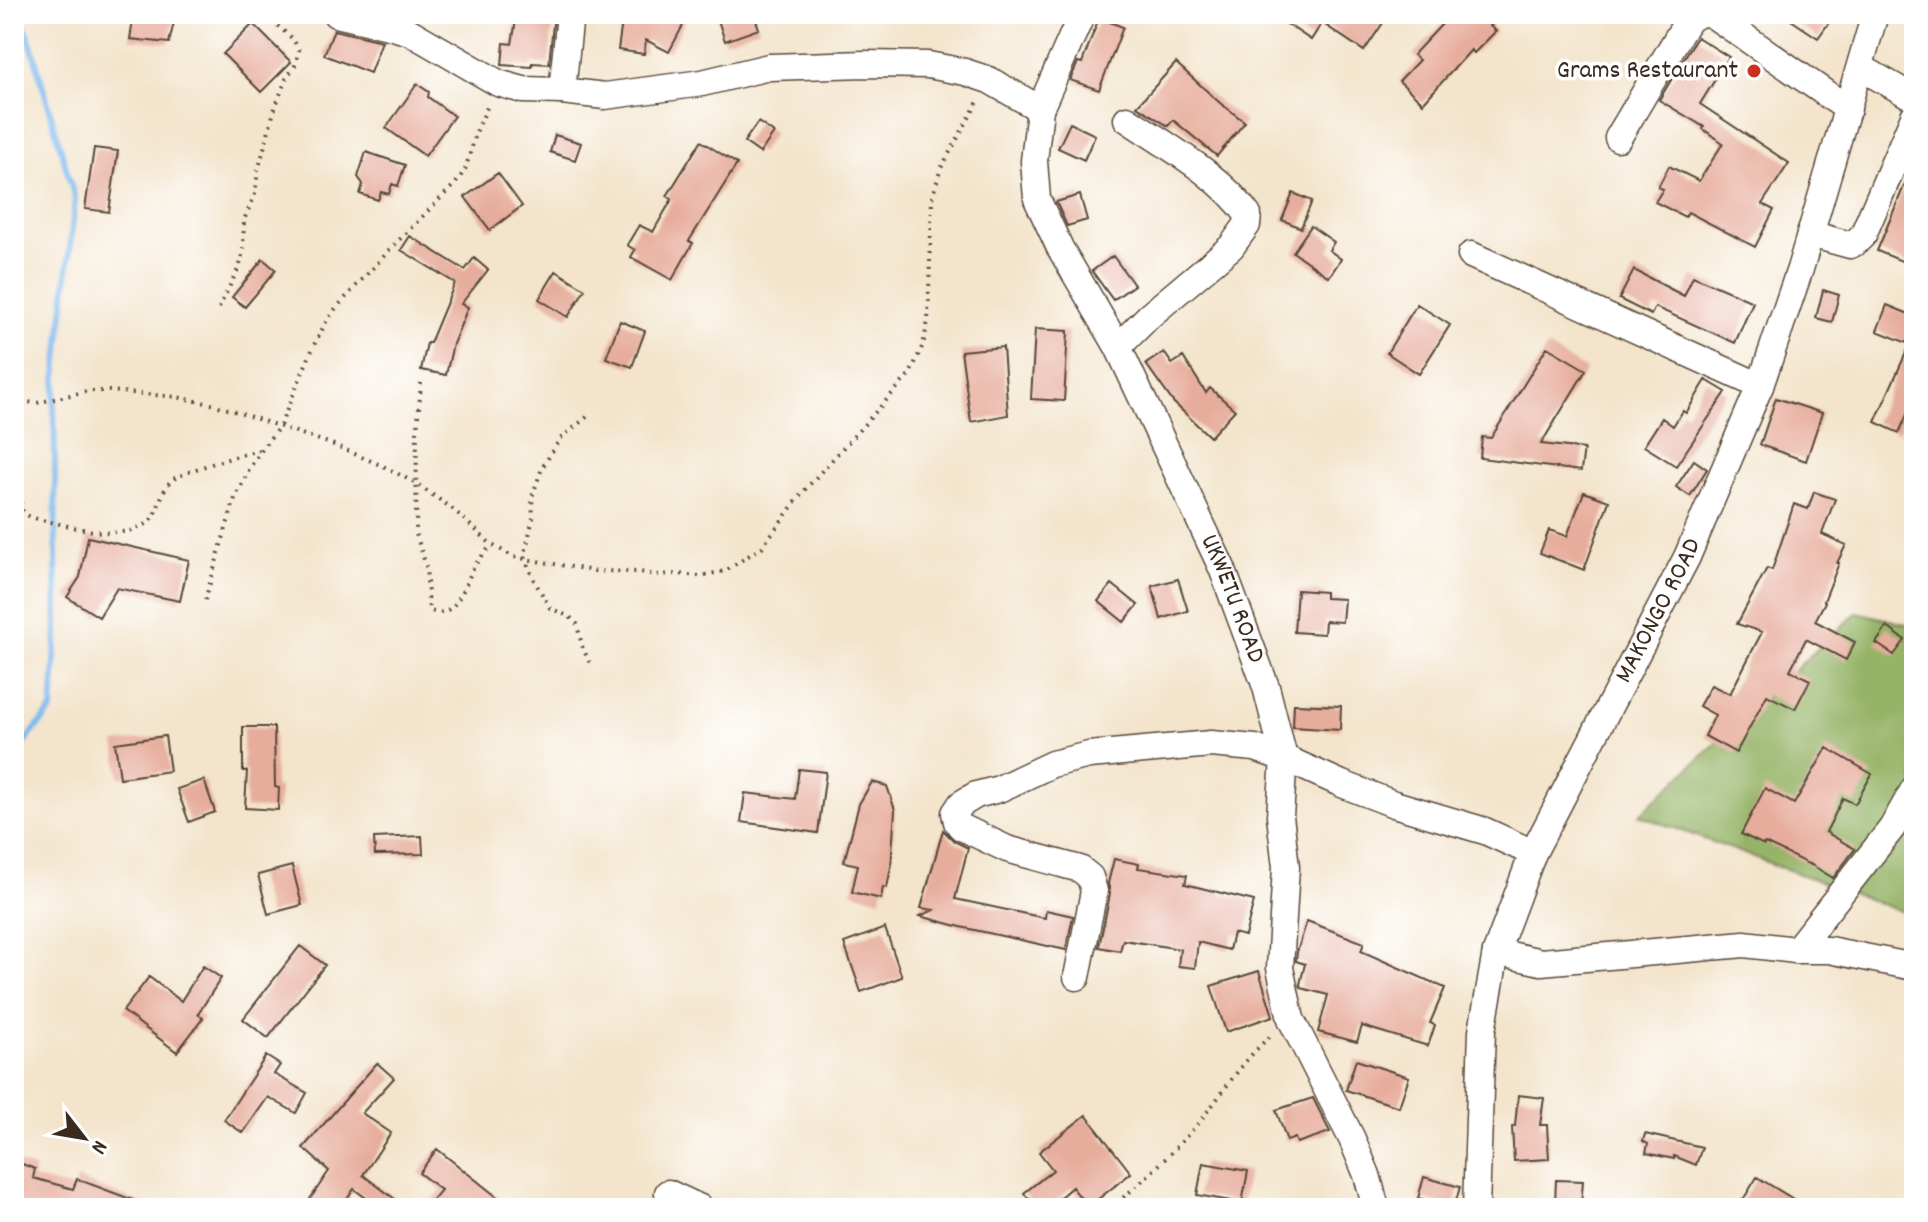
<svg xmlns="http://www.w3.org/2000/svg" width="1928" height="1222" viewBox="0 0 1928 1222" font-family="Dekko,sans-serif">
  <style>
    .forest { fill: #96b467; stroke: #686f42; stroke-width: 2 }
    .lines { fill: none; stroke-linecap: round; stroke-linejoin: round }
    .stream { stroke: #79b7ec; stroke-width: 6 }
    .building { fill: #e7ad9c }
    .minor-casing { stroke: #574638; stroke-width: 29 }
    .path { stroke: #574638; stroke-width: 4; stroke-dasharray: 2 6; stroke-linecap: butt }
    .minor { stroke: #fff; stroke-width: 26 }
    .poi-dot { fill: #c8321e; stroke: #fff; stroke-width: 3 }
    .labels { text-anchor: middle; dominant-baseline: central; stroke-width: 7; stroke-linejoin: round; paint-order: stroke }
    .poi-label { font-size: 26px; fill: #3b2a1e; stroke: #fff; text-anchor: end }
    .street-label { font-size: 26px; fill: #3b2a1e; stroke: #fff }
  </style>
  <rect width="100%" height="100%" fill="#fff"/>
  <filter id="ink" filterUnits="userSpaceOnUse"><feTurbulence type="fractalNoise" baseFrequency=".0125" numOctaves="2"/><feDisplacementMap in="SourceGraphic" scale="16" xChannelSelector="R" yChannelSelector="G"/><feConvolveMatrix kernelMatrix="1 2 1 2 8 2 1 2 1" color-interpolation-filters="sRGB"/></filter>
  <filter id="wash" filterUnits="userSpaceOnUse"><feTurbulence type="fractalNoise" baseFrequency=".006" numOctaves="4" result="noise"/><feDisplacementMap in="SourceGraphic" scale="32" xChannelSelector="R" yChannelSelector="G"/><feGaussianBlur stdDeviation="1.8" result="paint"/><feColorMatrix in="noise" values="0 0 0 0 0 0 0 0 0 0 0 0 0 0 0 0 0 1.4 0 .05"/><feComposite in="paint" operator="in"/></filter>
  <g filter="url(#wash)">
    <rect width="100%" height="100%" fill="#f3e4cb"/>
    <path class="forest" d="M1857 612 1914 626V916L1639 815Z"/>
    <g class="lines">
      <path class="stream" d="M14 14 27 30 75 199 54 400 57 628 52 709 14 755"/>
    </g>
    <g id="blocks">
      <path class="building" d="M134 14H176L169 43 130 39Z
        M517 14H554L549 64 532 63V67L502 65 504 43 512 44Z
        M623 14H689L669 52 646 40 644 54 618 50Z
        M716 14H754L759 29 725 41Z
        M1272 14H1389L1364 51 1322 23 1311 40Z
        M1433 14H1504L1490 26 1496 31 1474 53 1471 50 1423 103 1399 81 1419 60 1413 55 1443 23Z
        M1782 14H1835L1818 38Z
        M1099 18 1123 27 1099 90 1070 80 1078 62 1082 63Z
        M253 24 291 62 261 92 223 54Z
        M334 30 382 41 370 73 324 55Z
        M1697 37 1729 57 1700 104 1789 163 1762 204 1774 210 1755 247 1688 212 1685 217 1655 202 1663 189 1658 187 1669 166 1699 181 1723 143 1703 129 1704 127 1659 100Z
        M1176 63 1220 103 1245 122 1217 156 1173 120 1168 126 1137 106Z
        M417 84 429 92 428 97 454 116 425 156 386 128Z
        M758 122 774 133 760 153 744 142Z
        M1070 123 1095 135 1084 160 1058 148Z
        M555 135 581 143 575 160 550 152Z
        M701 141 737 164 689 241 693 243 672 280 631 257 635 250 627 245 639 225 653 232 672 199 667 196Z
        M94 148 118 151 109 212 85 209Z
        M366 152 405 165 398 186 392 184 389 194 381 192 378 200 360 194 363 184 358 177Z
        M1914 162V266L1877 251Z
        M498 173 522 206 490 230 465 197Z
        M1293 193 1312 201 1301 228 1282 220Z
        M1080 195 1087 220 1067 226 1056 202Z
        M1311 226 1334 242 1329 250 1341 259 1329 277 1293 252Z
        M410 236 465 270 474 258 488 270 461 304 468 307 453 344 446 375 421 370 427 343H430L455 283 401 250Z
        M1113 256 1134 285 1113 300 1092 271Z
        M263 259 276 270 245 307 232 297Z
        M1634 270 1684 296 1693 276 1753 302 1735 343 1655 307 1651 315 1619 299Z
        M556 271 585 289 568 317 539 299Z
        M1823 290 1839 295 1832 322 1816 318Z
        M1417 304 1450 325 1419 374 1387 353Z
        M1887 305 1914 316V399L1899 433 1875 422 1910 344 1877 331Z
        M620 321 645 331 632 367 606 358Z
        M1035 329 1068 331 1064 401 1031 399Z
        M1003 347 1008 415 971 422 961 351Z
        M1547 347 1586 370 1541 444 1584 449 1581 471 1480 458 1482 437 1491 438Z
        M1164 352 1172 364 1183 357 1206 393 1210 388 1235 410 1210 437 1173 402 1146 364Z
        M1706 380 1726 392 1676 466 1644 446 1662 418 1673 426 1683 411 1686 413Z
        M1776 398 1822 413 1806 461 1760 445Z
        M1694 460 1707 469 1690 496 1676 487Z
        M1584 492 1609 501 1584 570 1540 553 1549 530 1567 536Z
        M1814 492 1835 499 1822 534 1846 545 1837 563H1839L1824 601 1825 602 1815 621 1855 642 1846 660 1806 639 1790 670 1810 680 1795 709 1767 695 1736 753 1705 736 1715 715 1699 706 1711 685 1730 694 1762 632 1737 624 1767 568 1772 570 1794 504 1808 509Z
        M88 537 189 560 180 601 117 588 99 617 67 597 80 577Z
        M1178 579 1188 611 1161 619 1152 586Z
        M1112 584 1138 605 1124 622 1098 601Z
        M1297 590 1325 592V598L1344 599 1342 622 1325 621 1324 634 1294 632Z
        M1887 627 1905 640 1894 655 1876 643Z
        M1294 704 1341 706 1340 730 1293 727Z
        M243 727H274L275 787 279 788 278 810 245 808 247 771H243Z
        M165 736 170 771 120 778 115 743Z
        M1827 748 1872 774 1855 804 1843 798 1826 832 1855 849 1833 878 1810 864V865L1765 843 1764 845 1741 834 1765 788 1794 804Z
        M799 769 826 772 818 833 741 822 745 793 795 799Z
        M204 780 215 812 189 822 177 789Z
        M872 782 887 786 895 810 891 867 887 888 883 887 881 899 852 892 858 865 844 862 859 804Z
        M943 830 954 841 968 848 955 899 1045 918 1046 910 1073 916 1066 950 961 927 920 916 934 910 921 908Z
        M422 836 423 854 375 855 374 838Z
        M1114 859 1139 864 1138 868 1187 875 1185 884 1254 901 1245 936 1233 933 1229 950 1198 942 1195 968 1178 966 1180 949 1123 940 1120 951 1099 947 1110 894 1108 883Z
        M292 866 302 905 268 914 258 875Z
        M1307 921 1364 943 1361 951 1445 988 1430 1023 1435 1025 1428 1046 1362 1026 1357 1042 1318 1032 1328 995 1301 988 1300 984 1305 964 1296 961 1297 952Z
        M885 928 902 977 861 992 844 943Z
        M300 946 325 965 268 1038 243 1019Z
        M203 966 221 978 198 1014 203 1018 177 1052 123 1011 149 977 181 1001Z
        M1259 971 1273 1016 1226 1032 1211 986Z
        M266 1056 280 1065 274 1074 307 1093 296 1113 268 1097 243 1133 224 1120Z
        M1356 1060 1409 1077 1399 1107 1346 1090Z
        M377 1063 394 1078 362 1113 391 1133 363 1175 407 1208H379L354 1189 341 1208H304L329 1171 303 1148Z
        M1518 1095 1544 1098 1540 1125H1547L1549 1159 1514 1161 1512 1127 1515 1126Z
        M1313 1098 1330 1132 1297 1143 1295 1138 1287 1141 1276 1110Z
        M1086 1115 1131 1173 1088 1207 1072 1187 1047 1208H1036L1024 1193 1053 1170 1039 1152Z
        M1645 1134 1702 1147 1696 1165 1674 1156V1159L1646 1153 1648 1144 1643 1141Z
        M437 1149 511 1208H426L441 1190 419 1173Z
        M14 1161 35 1169 33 1178 73 1189 77 1179 149 1206V1208H14Z
        M1203 1163 1248 1171 1242 1203 1197 1195Z
        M1424 1177 1460 1187 1454 1208 1418 1198Z
        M1757 1177 1808 1208H1738Z
        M1556 1180 1583 1181 1581 1205 1555 1203Z"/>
    </g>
  </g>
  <g filter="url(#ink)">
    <use href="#blocks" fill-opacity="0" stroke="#574638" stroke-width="2"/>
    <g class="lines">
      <g class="minor-casing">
        <g id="minor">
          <path d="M336 14 393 27 410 32 498 83 523 90 562 91 605 96 702 83 769 67 865 64 928 65 965 72 989 80 1040 109"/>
          <path id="s1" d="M1082 14 1040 109 1034 161 1037 199 1060 248 1118 347 1222 568 1266 687 1284 758 1280 816 1286 867 1280 968 1291 1019 1352 1139 1367 1175 1376 1208"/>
          <path d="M1709 14 1713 15 1848 109"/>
          <path d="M1860 67 1914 98"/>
          <path d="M562 91 570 14"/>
          <path d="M1618 138 1688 20 1699 14"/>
          <path d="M1810 234 1850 245 1856 242 1863 235 1914 116"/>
          <path d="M1471 255 1760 386"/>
          <path d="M1118 347 1149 316 1231 247 1247 225 1248 215C1220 175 1168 147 1127 119"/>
          <path d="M1796 950 1892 828 1914 789"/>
          <path d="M1496 952 1541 962 1744 944 1796 950H1829L1914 967"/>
          <path d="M1077 977 1094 891 1090 877 1080 869 1007 849 961 827 957 822 955 813 961 804 976 795 999 789 1052 764 1089 755 1211 744 1255 748 1284 758 1342 784 1394 804 1485 831 1533 853"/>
          <path d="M668 1193 700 1208"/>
          <path id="s2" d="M1476 1208 1482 1031 1496 952 1533 853 1687 557 1760 386 1800 269 1875 14"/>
        </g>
      </g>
      <path class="path" d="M219 308 240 265 243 251 244 220 255 194 258 171 274 111 286 79 295 65 299 50 293 39 264 14
        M421 383 417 432 416 534 426 566 429 610C456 623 465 582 475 565 480 558 486 551 492 545
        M14 398 26 402 37 403 87 391H109L177 397 216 405 334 445 385 467 417 484 454 510 492 545 514 557 595 571 640 572 656 575 678 574 700 576 725 571 762 547 802 493 910 374 923 345 928 321 932 198 941 168 979 100
        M15 398 21 505C23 511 22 511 27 515 34 519 43 520 51 522 78 528 114 539 141 527 161 518 157 496 170 482 180 471 245 454 262 449
        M587 417 560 439 542 468 532 497 533 518 525 553 526 561 534 580 550 608 570 617 577 624 582 646 591 666
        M205 600 235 498 251 466 267 442 280 426 315 343 327 320 336 308 396 243 456 183 465 170 477 130 489 103
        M1111 1208C1143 1181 1173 1153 1200 1121 1224 1092 1243 1059 1272 1035"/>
      <use href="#minor" class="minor"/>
    </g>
  </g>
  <circle class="poi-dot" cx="1754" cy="71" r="8"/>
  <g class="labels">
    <g class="poi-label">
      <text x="1738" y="71">Grams Restaurant</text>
    </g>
    <g class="street-label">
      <text stroke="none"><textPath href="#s1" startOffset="640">UKWETU ROAD</textPath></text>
      <text stroke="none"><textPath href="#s2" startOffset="636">MAKONGO ROAD</textPath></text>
    </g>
  </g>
  <rect width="1928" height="1222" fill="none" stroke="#fff" stroke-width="48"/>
  <g transform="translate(84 1138) rotate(121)" stroke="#ffffff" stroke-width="6" paint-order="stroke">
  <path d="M0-6L14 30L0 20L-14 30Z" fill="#3b2a1e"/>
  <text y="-12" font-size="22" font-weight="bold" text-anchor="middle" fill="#3b2a1e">N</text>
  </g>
</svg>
